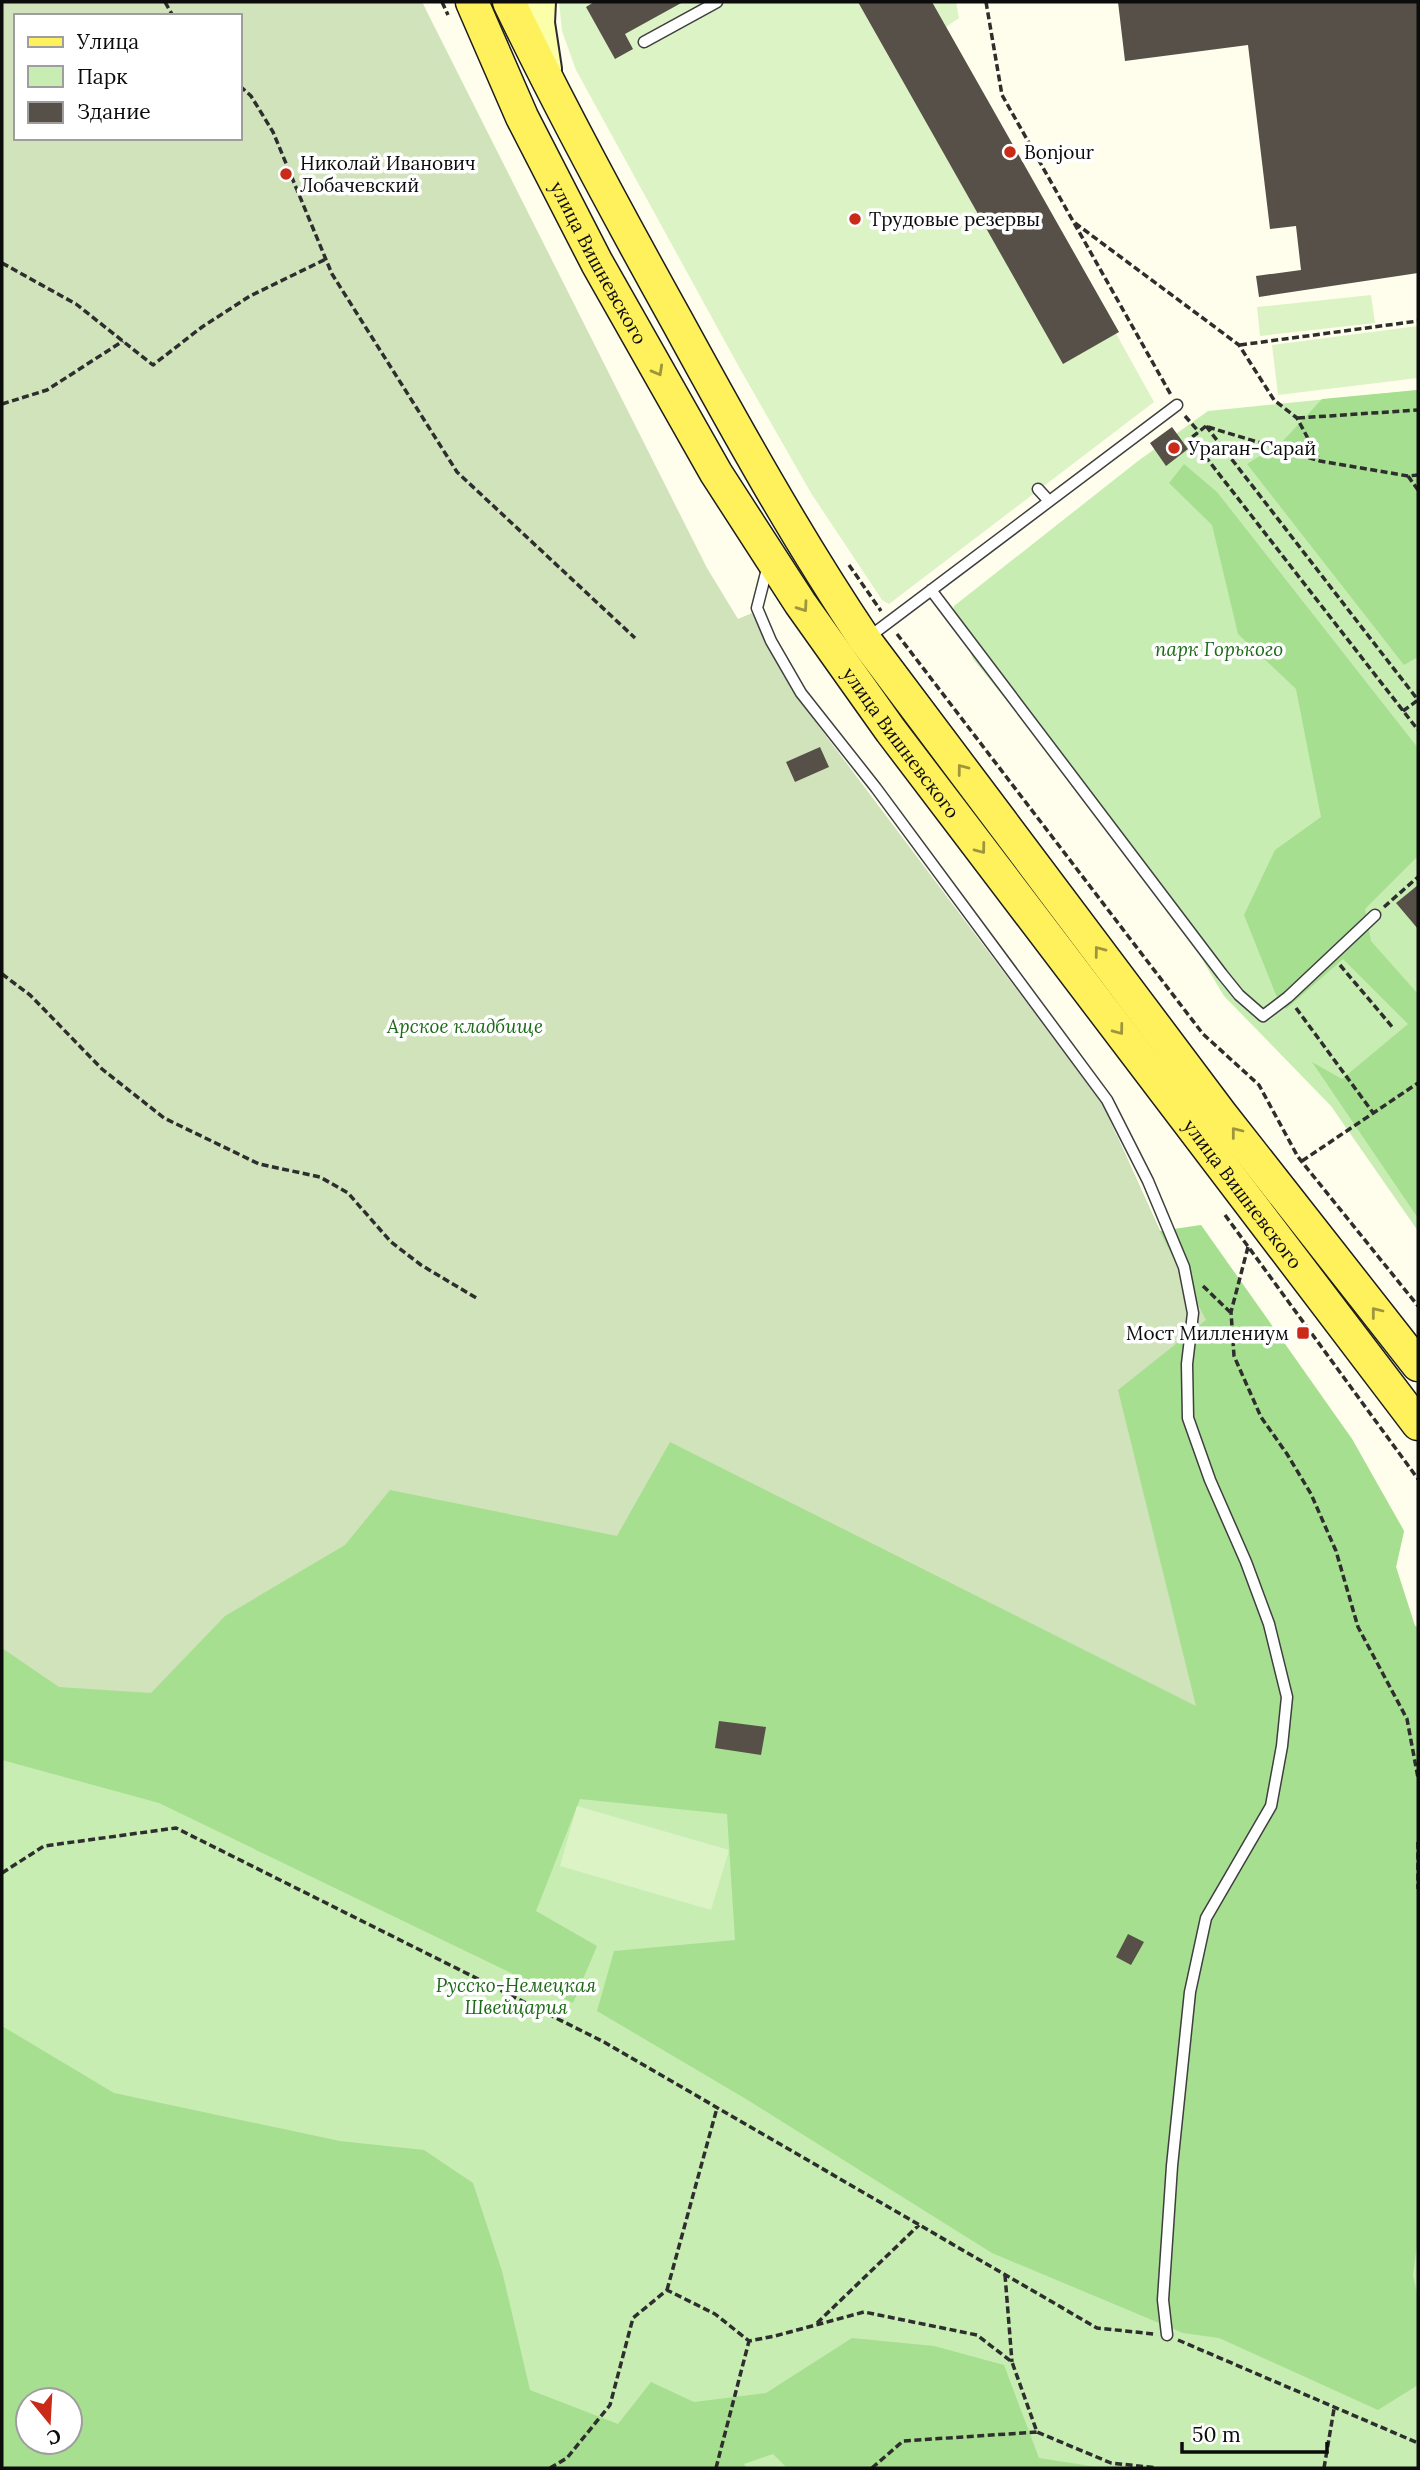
<svg xmlns="http://www.w3.org/2000/svg" width="1420" height="2470" viewBox="0 0 1420 2470" font-family="Lora,serif">
  <style>
    .green { fill: #c7edb2; fill-rule: evenodd }
    .forest { fill: #a7df90; fill-rule: evenodd }
    .cemetery { fill: #d0e3bb; fill-rule: evenodd }
    .pitch { fill: #dcf3c5 }
    .building { fill: #565048 }
    .lines { fill: none; stroke-linecap: round; stroke-linejoin: round }
    .service-casing { stroke: #3f3f3f; stroke-width: 13 }
    .secondary-casing { stroke: #2e2e2e; stroke-width: 32 }
    .primary-casing { stroke: #1d1d1d; stroke-width: 35 }
    .path { stroke: #2e2e2e; stroke-width: 3.5; stroke-dasharray: 7 3.5; stroke-linecap: butt }
    .service { stroke: #fff; stroke-width: 10 }
    .secondary { stroke: #fbffa7; stroke-width: 28 }
    .primary { stroke: #fff15c; stroke-width: 32 }
    .oneway { stroke: #9e953c }
    .poi-dot { fill: #c92b18; stroke: #fff; stroke-width: 2.5 }
    .labels { text-anchor: middle; dominant-baseline: central; stroke-width: 7; stroke-linejoin: round; paint-order: stroke }
    .poi-label { font-size: 19px; fill: #0c0c0c; stroke: #fff; text-anchor: start }
    .street-label { font-size: 19px; fill: #0c0c0c; stroke: #fff }
    .park-label { font-size: 19px; font-style: italic; fill: #1c6a17; stroke: #fff }
  </style>
  <rect width="100%" height="100%" fill="#fffeec"/>
  <path class="green" d="M1418 390V1231L1331 1106 1224 996 1162 892 973 659 953 611 954 606 1138 461 1208 411Z
    M1201 1225 1352 1439 1404 1531 1396 1567 1415 1626 1418 1627V2468H2V1648ZM28 2400H70V2442H28Z"/>
  <path class="forest" d="M2 2H422L716 645 1117 1136 1160 1231 1201 1225 1352 1439 1404 1531 1396 1567 1415 1626 1418 1627V2237L1413 2275 1418 2297V2385L1378 2410 1219 2338 1183 2333 992 2253 746 2099 597 2011 614 1951 735 1940 727 1814 580 1799 536 1911 597 1946 573 2003 159 1803 2 1760ZM16 16H240V138H16Z
    M1418 390V657L1404 665 1247 464 1281 443 1322 399Z
    M1184 464 1217 492 1418 748V856L1365 909 1371 941 1418 994V1218L1312 1062 1342 1079 1408 1024 1343 959 1286 1009 1276 995 1244 915 1275 850 1321 817 1296 689 1238 634 1212 525 1169 483Z
    M2 2026 114 2093 340 2141 424 2150 473 2183 502 2271 530 2390 618 2424 651 2382 694 2402 766 2393 852 2338 934 2346 1004 2365 1039 2458 1103 2468H787L773 2454 744 2464 747 2468H2ZM70 2400V2442H28V2400Z"/>
  <path class="cemetery" d="M2 2H422L707 568 738 619 752 613 796 696 1102 1103 1160 1232 1206 1320 1118 1390 1196 1706 670 1442 617 1536 390 1490 345 1545 225 1616 151 1693 59 1687 2 1648ZM16 16H240V138H16Z"/>
  <path class="pitch" d="M559 2H956L959 18 946 27 1154 402 889 604 882 600 811 493 739 367 576 70 562 31Z
    M1371 295 1375 323 1260 336 1257 307Z
    M1418 326V378L1278 395 1272 345Z
    M577 1806 729 1850 711 1910 560 1866Z"/>
  <path class="building" d="M594 2H683L625 34 633 49 615 59 586 7Z
    M858 2H932L1119 332 1063 364Z
    M1118 2H1418V273L1259 297 1256 276 1301 270 1296 226 1270 229 1248 45 1125 61Z
    M1172 427 1188 449 1166 466 1150 443Z
    M820 747 829 767 795 782 786 762Z
    M1418 885V929L1396 903Z
    M719 1721 766 1727 761 1755 715 1748Z
    M1128 1934 1144 1942 1131 1965 1116 1957Z"/>
  <g class="lines">
    <g class="service-casing">
      <path id="service" d="M644 42 717 2
        M1038 489 1049 501
        M768 565 757 608 771 641 801 693 876 788 1107 1100 1148 1181 1184 1267 1193 1313 1187 1364 1188 1418 1210 1480 1246 1562 1269 1624 1287 1697 1282 1746 1271 1806 1206 1918 1190 1992 1172 2166 1163 2300 1167 2335
        M931 590 1222 974 1239 995 1263 1016 1288 997 1375 915
        M869 637 1177 405"/>
    </g>
    <g class="secondary-casing">
      <path id="secondary" d="M541 2 540 23 547 69"/>
    </g>
    <g class="primary-casing">
      <g id="primary">
        <path id="s1" d="M472 2 522 117 597 263 716 473 800 603 891 731 1418 1424"/>
        <path d="M509 2C561 110 618 215 677 321 736 429 796 537 865 640L1221 1114 1418 1365"/>
      </g>
    </g>
    <path class="path" d="M165 2 173 16
      M442 2 448 15
      M986 2 1002 95 1171 395
      M240 86 251 96 273 132 332 274 457 472 635 638
      M1075 223 1239 345 1274 400 1297 418 1320 461
      M2 263 76 304 153 365 202 327 250 296 326 259
      M1240 345 1418 321
      M2 404 47 390 123 341
      M1185 416 1199 432
      M1298 418 1418 410
      M1206 426 1191 438 1418 730
      M1206 426 1418 700
      M1208 427 1320 461 1408 476 1418 475
      M1408 476 1418 490
      M849 565 881 611
      M897 634 1203 1034 1259 1085 1298 1157 1418 1306
      M1403 711 1418 700
      M1384 907 1418 877
      M1340 965 1394 1029
      M2 974 30 995 102 1069 164 1118 259 1164 320 1177 348 1193 391 1242 421 1265 478 1299
      M1296 1008 1374 1114
      M1302 1161 1418 1083
      M1225 1215 1418 1479
      M1248 1247 1231 1312 1234 1356 1261 1417 1287 1454 1311 1494 1336 1551 1358 1627 1407 1719 1418 1778
      M1203 1286 1230 1312
      M1418 1842V1889
      M2 1873 44 1846 176 1828 604 2042 1097 2328 1154 2334
      M1005 2275 1012 2362
      M667 2290 717 2108
      M817 2323 919 2225
      M1178 2340 1418 2443
      M550 2468 567 2458 610 2405 633 2318 667 2290 715 2314 749 2341 775 2336 864 2312 977 2335 1012 2362 1037 2432 1111 2463 1157 2468
      M716 2468 749 2341
      M872 2468 903 2441 1037 2432
      M1324 2468 1334 2409"/>
    <use href="#service" class="service"/>
    <use href="#secondary" class="secondary"/>
    <use href="#primary" class="primary"/>
  </g>
  <defs><path id="oneway-chevron" d="M-2-3.5L2.5 0L-2 3.5" fill="none" stroke-width="1.6" stroke-linecap="round" stroke-linejoin="round" transform="scale(1.75)"/></defs>
  <g class="oneway">
    <use href="#oneway-chevron" transform="translate(658 371) rotate(61)"/>
    <use href="#oneway-chevron" transform="translate(803 607) rotate(55)"/>
    <use href="#oneway-chevron" transform="translate(962 769) rotate(-127)"/>
    <use href="#oneway-chevron" transform="translate(981 849) rotate(53)"/>
    <use href="#oneway-chevron" transform="translate(1099 951) rotate(-127)"/>
    <use href="#oneway-chevron" transform="translate(1119 1030) rotate(53)"/>
    <use href="#oneway-chevron" transform="translate(1236 1132) rotate(-128)"/>
    <use href="#oneway-chevron" transform="translate(1376 1312) rotate(-128)"/>
  </g>
  <g class="poi-dot">
    <circle cx="1010" cy="152" r="7"/>
    <circle cx="286" cy="174" r="7"/>
    <circle cx="855" cy="219" r="7"/>
    <circle cx="1174" cy="448" r="7"/>
    <rect x="1296" y="1326" width="14" height="14" rx="3.5"/>
  </g>
  <g class="labels">
    <g class="poi-label">
      <text x="1024" y="152">Bonjour</text>
      <text x="300" y="163">Николай Иванович<tspan x="300" dy="22">Лобачевский</tspan></text>
      <text x="869" y="219">Трудовые резервы</text>
      <text x="1188" y="448">Ураган-Сарай</text>
      <text x="1289" y="1333" text-anchor="end">Мост Миллениум</text>
    </g>
    <g class="street-label">
      <text stroke="none"><textPath href="#s1" startOffset="290">улица Вишневского</textPath></text>
      <text stroke="none"><textPath href="#s1" startOffset="858">улица Вишневского</textPath></text>
      <text stroke="none"><textPath href="#s1" startOffset="1424">улица Вишневского</textPath></text>
    </g>
    <g class="park-label">
      <text x="1219" y="649">парк Горького</text>
      <text x="465" y="1026">Арское кладбище</text>
      <text x="516" y="1985">Русско-Немецкая<tspan x="516" dy="22">Швейцария</tspan></text>
    </g>
  </g>
  <rect width="1420" height="2470" fill="none" stroke="#0c0c0c" stroke-width="7"/>
  <rect x="14" y="14" width="228" height="126" fill="#ffffff" stroke="#9e9e9e" stroke-width="2"/>
  <rect x="28" y="37" width="35" height="10" fill="#fff15c" stroke="#9e9e9e" stroke-width="2"/>
  <text x="77" y="49" font-size="21" fill="#0c0c0c">Улица</text>
  <rect x="28" y="66" width="35" height="21" fill="#c7edb2" stroke="#9e9e9e" stroke-width="2"/>
  <text x="77" y="84" font-size="21" fill="#0c0c0c">Парк</text>
  <rect x="28" y="102" width="35" height="21" fill="#565048" stroke="#9e9e9e" stroke-width="2"/>
  <text x="77" y="119" font-size="21" fill="#0c0c0c">Здание</text>
  <g transform="translate(49 2421) rotate(162)"><circle r="33" fill="#ffffff" stroke="#9e9e9e" stroke-width="2"/>
  <path d="M0-5L12 26L0 18L-12 26Z" fill="#c92b18"/>
  <text y="-10" font-size="19" font-weight="bold" text-anchor="middle" fill="#0c0c0c">С</text>
  </g>
  <path d="M1182 2442v10h145v-10" fill="none" stroke="#0c0c0c" stroke-width="3.5"/>
  <text x="1192" y="2442" font-size="21" fill="#0c0c0c" stroke="#ffffff" stroke-width="5" paint-order="stroke">50 m</text>
</svg>
